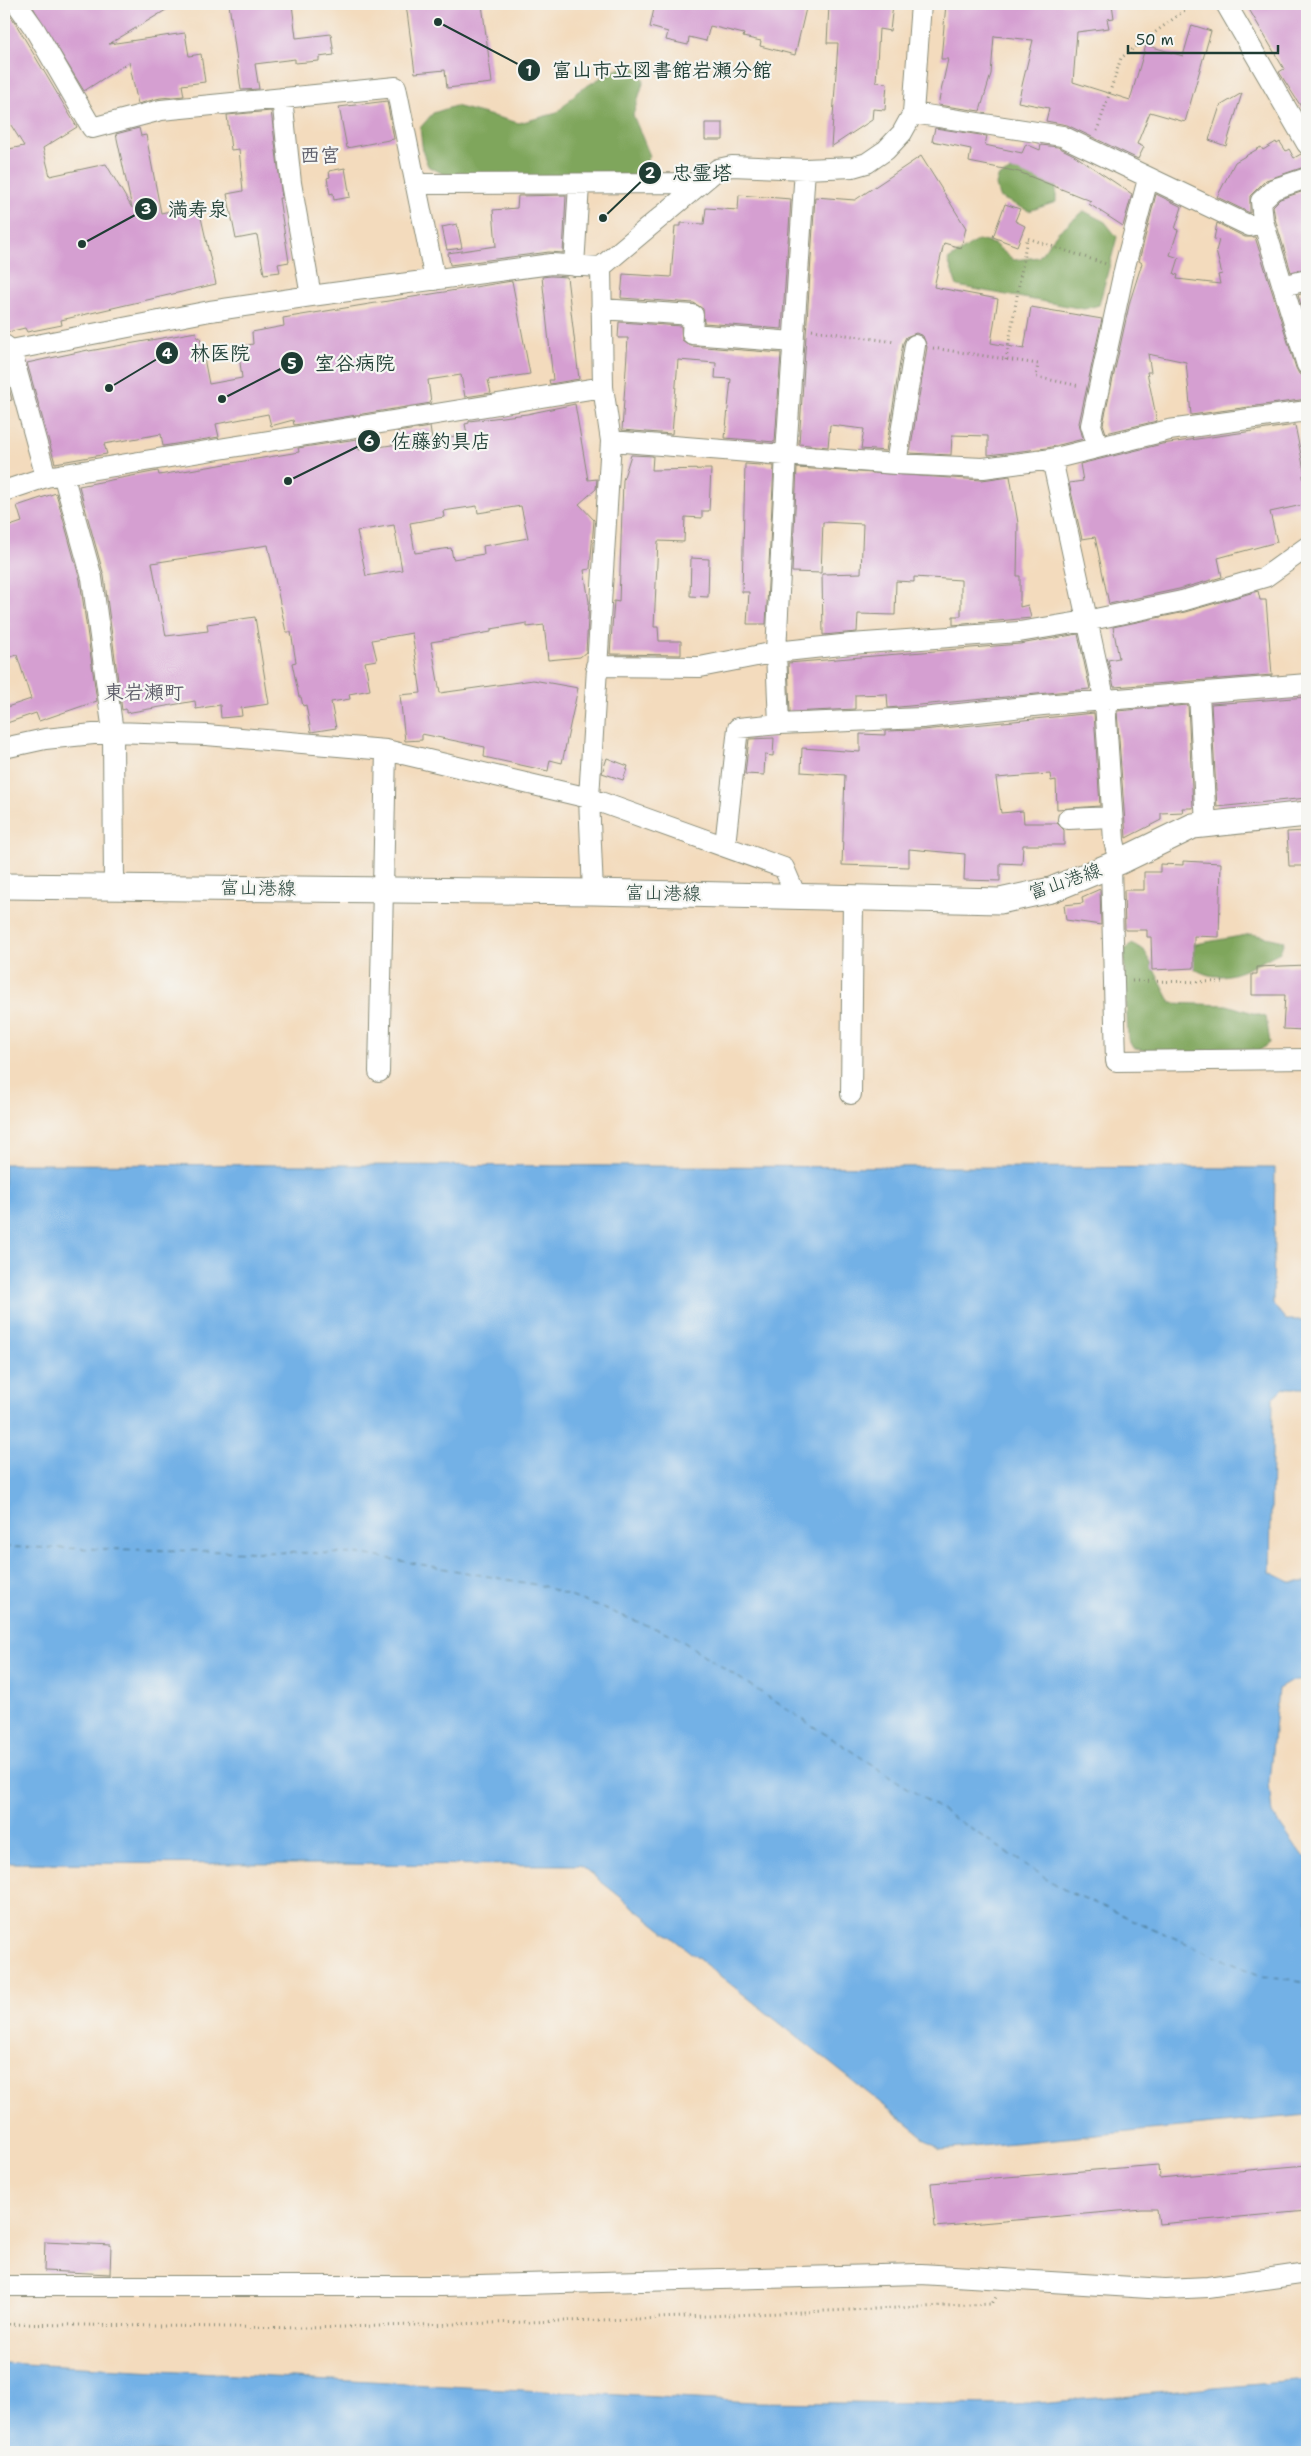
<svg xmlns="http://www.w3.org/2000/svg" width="1311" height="2456" viewBox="0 0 1311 2456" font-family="'Shantell Sans','Klee One',sans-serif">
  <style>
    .forest { fill: #7fa65c; stroke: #4f7248 }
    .water { fill: #73b1e6; stroke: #49778d }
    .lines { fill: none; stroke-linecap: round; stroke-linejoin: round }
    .ferry { stroke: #345a60; stroke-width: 1; stroke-dasharray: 6 5; stroke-linecap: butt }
    .building { fill: #d59fd1; fill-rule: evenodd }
    .minor-casing { stroke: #898c78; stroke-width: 22 }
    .major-casing { stroke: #898c78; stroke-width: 27 }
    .path { stroke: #898c78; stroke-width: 3; stroke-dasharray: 1 4; stroke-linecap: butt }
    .minor { stroke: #fff; stroke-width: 20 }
    .major { stroke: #fff; stroke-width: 25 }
    .labels { text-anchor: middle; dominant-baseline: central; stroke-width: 4.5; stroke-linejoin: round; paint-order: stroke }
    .street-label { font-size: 19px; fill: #1f3d34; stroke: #f6f6f2 }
    .neighbourhood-label { font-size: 20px; font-weight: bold; fill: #5f5f6b; stroke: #f6f6f2 }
    .leader { fill: none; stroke: #1f3d34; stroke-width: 2 }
    .callout-dot { fill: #1f3d34; stroke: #f6f6f2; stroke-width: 2 }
    .mark-label { font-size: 15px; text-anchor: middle; font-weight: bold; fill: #fff }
    .callout-label { font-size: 20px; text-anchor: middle; font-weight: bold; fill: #1f3d34; stroke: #f6f6f2; stroke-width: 4.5; stroke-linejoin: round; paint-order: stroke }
  </style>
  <rect width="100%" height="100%" fill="#f6f6f2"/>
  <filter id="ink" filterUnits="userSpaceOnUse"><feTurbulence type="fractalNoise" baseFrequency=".02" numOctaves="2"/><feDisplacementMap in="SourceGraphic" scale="10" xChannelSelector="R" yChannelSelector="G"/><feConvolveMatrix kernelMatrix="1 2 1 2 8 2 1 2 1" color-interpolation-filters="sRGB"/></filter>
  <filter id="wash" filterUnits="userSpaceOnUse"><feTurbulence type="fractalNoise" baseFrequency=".0096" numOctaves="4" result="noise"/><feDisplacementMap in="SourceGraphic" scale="20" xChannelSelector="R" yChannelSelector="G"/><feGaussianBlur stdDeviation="1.12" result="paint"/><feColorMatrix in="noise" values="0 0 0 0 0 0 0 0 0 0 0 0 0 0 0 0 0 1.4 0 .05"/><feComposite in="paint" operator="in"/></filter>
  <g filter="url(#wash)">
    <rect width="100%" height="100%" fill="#f3dbbd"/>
    <path class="forest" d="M633 64 644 80 633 115 650 156 643 168 629 179 449 177 428 166 423 153 420 128 433 113 455 106 519 123 557 113 577 92 610 72Z
      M1025 163 1056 178V202L1029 211 999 197 996 185 998 177Z
      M1084 211 1105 222 1117 237 1099 305 1084 309 957 286 948 260 978 240 994 244 1014 260 1039 257 1058 232Z
      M1252 934 1284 941 1280 952C1258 963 1228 984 1203 973 1196 971 1190 964 1184 959V946Z
      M1132 944 1144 950 1171 1003 1227 1005 1266 1017 1270 1043 1253 1055 1179 1056 1133 1048 1128 1039 1124 950Z"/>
    <path class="water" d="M4 1164 1275 1168 1273 1304 1286 1320H1307V1388H1284L1273 1398 1270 1572 1290 1582H1307V1681H1292L1278 1689 1269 1783 1272 1813 1302 1856 1307 1858V2115L940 2150 580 1865 4 1863Z
      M4 2363 754 2402 1014 2405 1307 2380V2452H4Z"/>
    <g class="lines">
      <path class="ferry" d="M4 1547 362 1554 543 1586 673 1635 1063 1889 1261 1976 1307 1983"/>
    </g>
    <g id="blocks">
      <path class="building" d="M4 4 77 127 43 148 50 176 106 164 132 208 116 134 139 128 141 136 146 135 161 213 192 206 194 214 200 213 216 284 61 320 62 325 27 332 25 328 4 333V150L24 146 4 114Z
        M31 4H176L109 44 185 33 189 56 201 54 205 82 182 85 184 96 160 98 138 104 129 62 84 91Z
        M229 4H292L296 38 331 34 334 55 319 57V61L295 63V59L255 64 259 89 241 90Z
        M406 4H482L492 83 447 88 445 70 415 73Z
        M655 4H807L795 55 760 46 761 41 743 37 744 34 710 26 706 41 689 37 688 45 666 40 668 32 650 27Z
        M852 4H893L890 31 879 29 876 82 887 83 885 110 873 109 872 120 831 147 838 43H827L829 5 852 7Z
        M946 4H1112L1114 18 1107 19 1109 28 1077 32 1073 82 1130 100 1146 45 1183 56 1192 25 1211 31 1185 122 1150 112 1137 144 1144 147 1138 159 1067 125 1046 121 1049 108 1018 102 1033 40 994 36 991 74 980 111 938 105 948 59H941Z
        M1246 4H1307V116L1279 72 1284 69Z
        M1242 93 1226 146 1209 140 1220 106Z
        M387 101 394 139 347 148 339 107Z
        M271 111 282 198H279L289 262 278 264 280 272 264 274 257 235 236 239 227 194 243 191 239 149 231 150 227 115Z
        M705 123H723V140H705Z
        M935 128 987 136 985 145 1022 153 1026 144 1040 150 1041 145 1058 147 1074 155 1132 194 1123 226 1089 204 1091 201 1019 172 969 162 971 149 932 141Z
        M1276 142 1277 144 1280 142 1286 151 1289 149 1294 158 1301 154 1307 156V166L1266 180 1250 196V213L1217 197 1235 162 1261 147 1263 150Z
        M921 156 966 228 961 248 944 243 934 287 998 299 991 343 1024 349 1031 307 1102 319 1079 423 1083 439 1047 448 988 455V436L952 435 951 455 910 453 927 347 923 336 916 333 906 337 903 343 886 451 861 449 864 429 830 425 828 447 799 444 815 197 855 200Z
        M345 168 350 197 334 200 333 193 330 194 327 178 330 177 329 171Z
        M1307 190V268L1291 272 1275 219 1273 206 1280 199Z
        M1156 194 1182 207 1175 229 1178 230 1170 255 1179 258 1174 274 1178 275 1177 279 1220 284 1218 275 1222 274 1216 251 1219 240 1214 239 1217 223 1245 237H1255L1296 368 1299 374 1307 377V399L1191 415 1186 362 1148 354 1151 372H1147L1157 421 1106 433 1103 424 1130 301 1142 263 1139 261Z
        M566 195 563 253 549 252 450 265 448 253 496 246 493 210 517 208 518 196Z
        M739 195 791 199 782 329 704 323 703 309 694 303 621 298 623 274 671 277 675 226H681V223L704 224 706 208 738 210Z
        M1005 204 1020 209 1015 221 1025 226 1017 246 993 237Z
        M457 224 462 248 447 250 442 227Z
        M551 276 567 277 579 379 550 384 549 380H553L542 277Z
        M512 281 530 374 488 380 491 393 465 397 461 375 428 380 431 403 294 425 293 420 271 426 268 414 216 424 219 437 163 446 161 434 104 444 107 454 55 463 27 363 88 350 89 351 196 332 197 338 200 337 209 384 242 378 238 347 253 344 252 332 284 326 283 318Z
        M1307 292V325L1298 295Z
        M619 322 681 326 682 340 691 346 781 353 775 442 725 438 731 379 715 378 716 363 678 360 672 434 622 430 628 338H618Z
        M4 369 12 400 4 402Z
        M575 404 588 480 597 479 596 489 579 504 594 520 590 569 584 570 589 602 586 652 580 657 548 660 544 625 527 627V623L491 629V632L431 642 440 693 533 680 578 688 562 763 550 760 548 771 484 757 485 747 422 734V740L405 741 400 695 421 693 412 633 372 640 377 660 365 662 370 690 349 694 350 699 331 702 336 728 311 732 306 705 303 706 301 697H299L292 663 296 662 291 632H286L268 545 152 563 166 636 208 631 207 624 255 617 269 704 241 708 242 716 221 718 220 705 196 709 195 701 126 713V709L122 710 104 576 79 486 158 471 159 475 299 452 298 448 357 439 359 450 398 444 397 432 430 427 432 440 467 434 465 424 469 423V421L527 414ZM477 506 478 513 521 506 528 538 483 546 484 554 453 559 451 548 415 553 410 523 444 517 443 511ZM394 525 402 570 366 576 357 531Z
        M1295 425 1305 475H1303L1307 504 1270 512 1277 542 1218 558 1222 577 1179 589 1109 604 1095 537 1082 539 1069 483 1083 481 1080 464 1162 444Z
        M631 455 653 456 652 470 711 469 709 511H702V518L685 517 684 542 658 541 654 627H658L659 641H681V655L610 654 614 601 619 602 623 480Z
        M745 464 774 466 766 624H747L749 592H742Z
        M797 468 982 480 1010 476 1018 523 1017 576H1020V607L1028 605 1031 618 953 625V616H961V580L914 577V582L896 581 895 615 858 614 857 632 823 635 822 574 861 573 863 524 823 522 821 573 792 572Z
        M56 493 80 580 97 701 39 721 36 713 4 724V708L31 699 17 655 4 659V627L9 625 4 610V528L22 522 17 506Z
        M691 558 709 559 708 597 690 596Z
        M1258 591 1260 600H1266L1272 675 1114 687 1108 660 1119 658 1113 627 1185 612Z
        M1078 634 1090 689 888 708 887 694 855 695V709L790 712 788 663 1020 644Z
        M1307 697V740H1305L1307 798 1217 807 1211 704Z
        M1188 705 1193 808H1182L1183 812 1161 813V820L1126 838 1117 711Z
        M1094 713 1100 806 1057 809 1056 780 1051 781 1050 774 996 778 1001 813 1023 811 1024 823H1057L1064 830V845H1023L1022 864 1000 863V881L964 880 965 854 909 849V867L842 865 845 775 801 772 802 748 860 752V734L885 735V731L923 730Z
        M774 738 773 756 765 755 764 775 745 774 749 739Z
        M607 758 628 766 623 780 602 773Z
        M1307 831V866H1289L1287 832Z
        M1183 861 1221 863 1219 937 1194 936V968L1152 970 1151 937H1147V930H1125L1124 890H1144V872H1160V864L1183 865Z
        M1100 889 1101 925 1066 920 1064 905 1083 903 1082 897Z
        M1307 965 1305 1030 1283 1029 1285 995H1252V974H1257V967Z
        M1158 2165 1159 2178 1307 2165V2211L1159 2224 1157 2209H1142L935 2227 931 2183Z
        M45 2242 111 2245 110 2274 44 2271Z"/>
    </g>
  </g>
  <g filter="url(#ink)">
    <use href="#blocks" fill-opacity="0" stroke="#898c78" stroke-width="1"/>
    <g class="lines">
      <g class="minor-casing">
        <path id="minor" d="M17 4 34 28 92 128 161 110 396 87 435 280
          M1226 4 1307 144
          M282 98 291 183 311 296
          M913 113 1062 136 1250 226 1263 221
          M1307 178 1274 189 1261 201 1263 221 1307 365
          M415 184 700 183
          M574 266 579 185
          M1283 286 1307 280
          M601 309 693 315 692 334 793 342
          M4 345 11 350 46 477
          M11 350 210 311 311 296 551 264 601 267 718 169 732 166 805 169 853 167 867 163 886 150 902 133 913 113 921 4
          M611 441 896 464 983 468 1052 459 1169 430 1307 411
          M1098 447 1091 425 1125 266 1148 179
          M1052 459 1105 702 1114 841 1119 862
          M896 464 915 345
          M63 474 92 578 113 732 114 886
          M4 491 46 477 603 387
          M596 666 700 667 776 652 851 644 1019 632 1086 621 1182 601 1265 577 1307 547
          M1199 694 1206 825
          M779 724 776 652 786 454 805 169
          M4 748 45 739 113 732 206 735 386 750 589 798 784 868 796 896
          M1068 819 1112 817
          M725 845 738 728 779 724 922 718 1043 705 1307 684
          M1111 865 1116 1061 1307 1059
          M593 892 589 798 611 441 603 387 601 267
          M379 1072 386 750
          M851 1094 853 898
          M4 2286H441L921 2274 1165 2289 1208 2287 1307 2273"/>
      </g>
      <g class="major-casing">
        <path id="major" d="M4 886 593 892 1000 901 1051 890 1119 862 1193 826 1307 814"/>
      </g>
      <path class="path" d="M1097 131 1121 58 1193 4
        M812 330 895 342
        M933 348 1038 364 1036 377 1080 386
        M1006 360 1027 238 1106 264
        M1132 981 1225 982
        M4 2324 308 2328 636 2319 992 2304 996 2297"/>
      <use href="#minor" class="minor"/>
      <use href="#major" class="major"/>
    </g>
  </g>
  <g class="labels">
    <g class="street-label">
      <text transform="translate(1065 881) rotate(-19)">富山港線</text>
      <text transform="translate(258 888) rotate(1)">富山港線</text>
      <text transform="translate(663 893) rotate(1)">富山港線</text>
    </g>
    <g class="neighbourhood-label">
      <text x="320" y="155">西宮</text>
      <text x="144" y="692">東岩瀬町</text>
    </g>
  </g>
  <path class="leader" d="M438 22L529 70M603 218L650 173M82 244L146 209M109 388L167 353M222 399L292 363M288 481L369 441"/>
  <g class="callout-dot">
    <circle cx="438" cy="22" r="5"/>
    <circle cx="603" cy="218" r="5"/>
    <circle cx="82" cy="244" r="5"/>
    <circle cx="109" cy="388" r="5"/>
    <circle cx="222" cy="399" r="5"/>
    <circle cx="288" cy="481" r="5"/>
    <circle cx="529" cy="70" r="12"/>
    <circle cx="650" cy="173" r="12"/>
    <circle cx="146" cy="209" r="12"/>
    <circle cx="167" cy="353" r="12"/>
    <circle cx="292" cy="363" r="12"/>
    <circle cx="369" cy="441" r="12"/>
  </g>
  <g class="mark-label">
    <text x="529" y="76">1</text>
    <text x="650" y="178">2</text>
    <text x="146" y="214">3</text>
    <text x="167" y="359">4</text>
    <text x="292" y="369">5</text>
    <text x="369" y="446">6</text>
  </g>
  <g class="callout-label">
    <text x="662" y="77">富山市立図書館岩瀬分館</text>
    <text x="702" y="180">忠霊塔</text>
    <text x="198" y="216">満寿泉</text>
    <text x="220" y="360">林医院</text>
    <text x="355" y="370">室谷病院</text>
    <text x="441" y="448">佐藤釣具店</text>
  </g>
  <rect width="1311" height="2456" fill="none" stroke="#f6f6f2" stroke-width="20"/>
  <path d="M1128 45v8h150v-8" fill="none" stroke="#1f3d34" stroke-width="2.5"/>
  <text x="1136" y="45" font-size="15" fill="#1f3d34" stroke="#f6f6f2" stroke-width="4" paint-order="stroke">50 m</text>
</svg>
